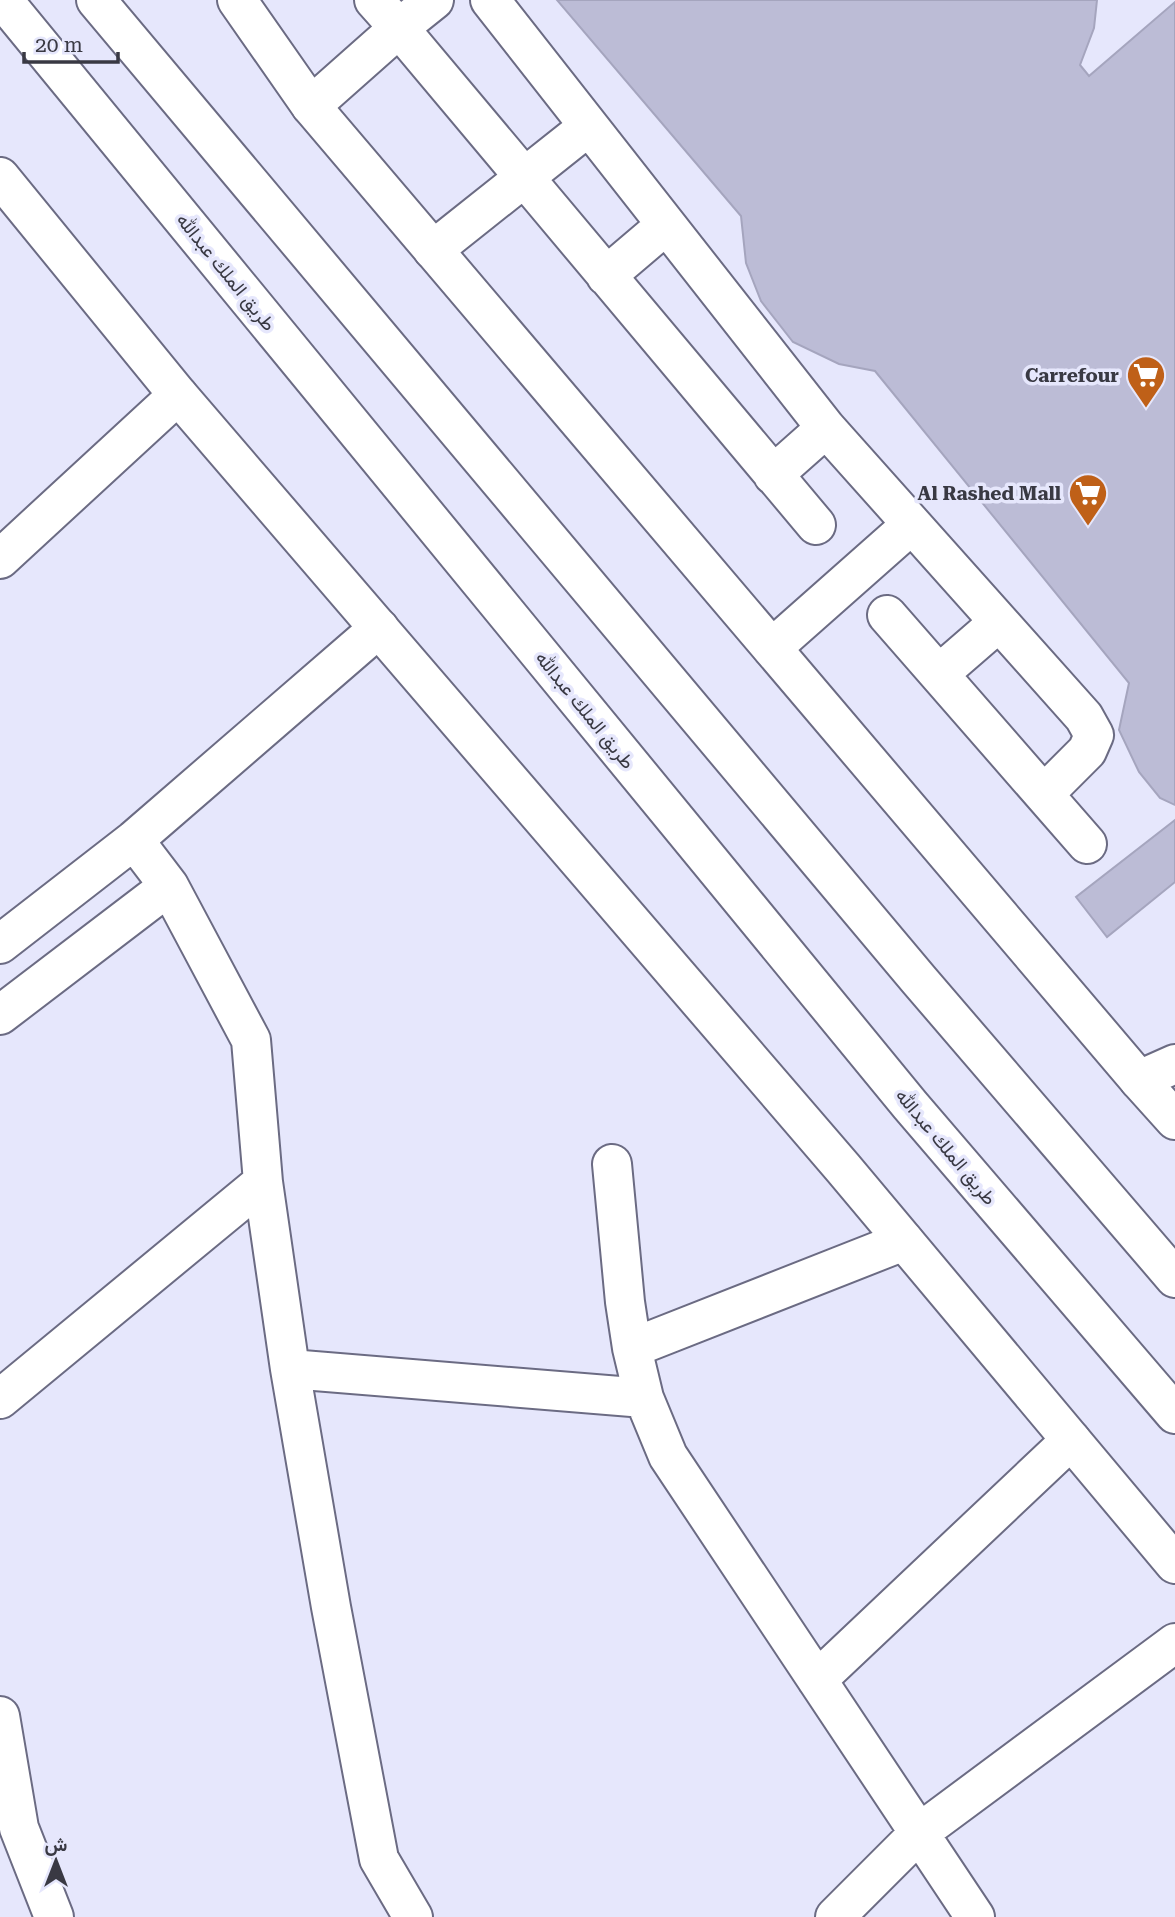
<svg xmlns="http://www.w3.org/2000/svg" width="1175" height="1917" viewBox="0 0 1175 1917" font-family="'Roboto Serif',Vazirmatn,serif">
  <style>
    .building { fill: #bcbcd6; stroke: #a5a5be; stroke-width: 2 }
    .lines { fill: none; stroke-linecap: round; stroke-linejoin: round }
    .minor-casing { stroke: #6b6b83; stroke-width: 42 }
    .major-casing { stroke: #6b6b83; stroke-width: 42 }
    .highway-casing { stroke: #6b6b83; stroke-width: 42 }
    .minor { stroke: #fff; stroke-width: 38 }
    .major { stroke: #fff; stroke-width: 38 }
    .highway { stroke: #fff; stroke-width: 38 }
    .labels { text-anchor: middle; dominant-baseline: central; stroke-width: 7; stroke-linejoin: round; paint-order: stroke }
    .street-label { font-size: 19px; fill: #393943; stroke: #e6e7fc }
    .poi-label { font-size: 19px; font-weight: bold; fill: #393943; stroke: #e6e7fc; text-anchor: end }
  </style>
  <rect width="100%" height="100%" fill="#e6e7fc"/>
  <path class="building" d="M557 0H1097L1094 28 1080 65 1089 76 1175 2V805L1160 798 1139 772 1119 730 1129 683 875 371 839 364 793 342 761 301 746 263 741 216Z
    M1175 820V882L1107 937 1076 897Z"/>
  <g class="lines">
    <g class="minor-casing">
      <path id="minor" d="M374 0 399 28 434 0
        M490 0 826 428 1084 717 1094 735 1087 751 1044 794
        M311 106 399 28 816 525
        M433 250 589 126
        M606 276 666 225
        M773 475 826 428
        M0 559 178 395
        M887 615 1087 844
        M772 648 911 525
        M939 674 999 622
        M134 840 169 886 251 1040 263 1182 290 1369 331 1607 379 1859 413 1917
        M0 944 134 840 379 628
        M0 1015 169 886
        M1139 1080 1175 1064
        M632 1348 904 1241
        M290 1369 644 1398 632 1348 625 1302 612 1164
        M644 1398 668 1456 975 1917
        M0 1399 263 1182
        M817 1680 1071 1440
        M0 1716 19 1828 54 1917
        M835 1917 919 1833 1175 1643"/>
    </g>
    <g class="major-casing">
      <path id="major" d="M237 0 311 106 1139 1080 1175 1120
        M0 177 178 395 843 1168 1175 1564"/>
    </g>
    <g class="highway-casing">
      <path id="highway" d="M3 0 910 1105 1175 1414
        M96 0 919 980 1175 1278"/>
    </g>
    <use href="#minor" class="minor"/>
    <use href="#major" class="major"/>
    <use href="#highway" class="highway"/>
  </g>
  <defs>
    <g id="supermarket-pin" transform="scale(2.0125)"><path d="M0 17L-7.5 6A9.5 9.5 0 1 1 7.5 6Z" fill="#bf6018" stroke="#e6e7fc"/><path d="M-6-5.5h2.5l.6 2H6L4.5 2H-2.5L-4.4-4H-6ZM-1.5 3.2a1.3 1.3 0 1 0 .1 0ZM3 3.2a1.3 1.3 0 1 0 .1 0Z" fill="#fff"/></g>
  </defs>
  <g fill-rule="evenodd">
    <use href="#supermarket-pin" x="1146" y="375"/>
    <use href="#supermarket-pin" x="1088" y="493"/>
  </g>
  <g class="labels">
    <g class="street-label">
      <text transform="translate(226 272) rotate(51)">طريق الملك عبدالله</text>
      <text transform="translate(585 710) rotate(51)">طريق الملك عبدالله</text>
      <text transform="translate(946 1147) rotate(50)">طريق الملك عبدالله</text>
    </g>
    <g class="poi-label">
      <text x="1119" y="375">Carrefour</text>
      <text x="1061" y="493">Al Rashed Mall</text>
    </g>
  </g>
  <g transform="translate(56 1861)" stroke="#e6e7fc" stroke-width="5" paint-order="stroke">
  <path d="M0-5L12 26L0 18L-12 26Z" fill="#393943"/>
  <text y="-10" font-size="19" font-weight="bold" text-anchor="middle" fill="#393943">ش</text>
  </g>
  <path d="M24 52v10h94v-10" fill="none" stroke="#393943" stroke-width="3.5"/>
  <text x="35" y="52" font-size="21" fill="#393943" stroke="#e6e7fc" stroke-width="5" paint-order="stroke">20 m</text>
</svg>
